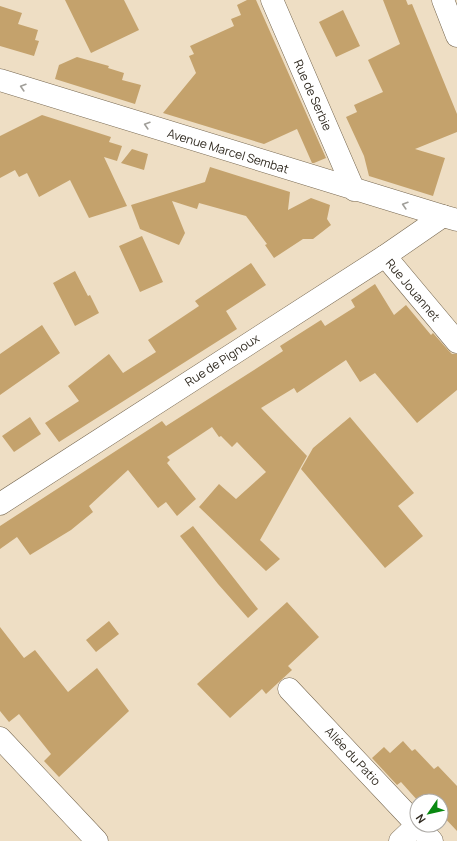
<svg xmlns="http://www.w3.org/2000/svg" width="457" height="841" viewBox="0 0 457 841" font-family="Manrope,sans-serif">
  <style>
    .building { fill: #c4a26c }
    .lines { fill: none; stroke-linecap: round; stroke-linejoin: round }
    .street-casing { stroke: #766750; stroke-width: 23 }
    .secondary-casing { stroke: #766750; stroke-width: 23 }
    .street { stroke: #fff; stroke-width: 22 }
    .secondary { stroke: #fff; stroke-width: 22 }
    .oneway { stroke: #a19f9a }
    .labels { text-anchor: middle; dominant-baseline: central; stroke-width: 3; stroke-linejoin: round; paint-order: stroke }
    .street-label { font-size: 12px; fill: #2f291f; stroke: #fff }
  </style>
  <rect width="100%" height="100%" fill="#eedec4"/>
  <path class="building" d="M65 0H124L139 30 91 53Z
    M247 0H256L326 158 314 163H312L297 129 264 144 163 113 196 73 189 56 194 54 190 46 234 26 231 19 241 15 237 5Z
    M383 0H406L408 5 412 4 457 114V132L415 149 445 158 433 196 369 176 364 156 346 117 357 112 354 105 383 92 368 60 400 44Z
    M0 6 22 13 18 24 38 30 35 40 39 41 34 56 0 46Z
    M343 10 360 46 336 57 319 22Z
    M77 57 109 66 108 68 124 73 122 80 141 85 135 104 55 79 59 65Z
    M42 115 111 137 109 142 122 146 117 161 104 157 127 206 89 218 70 180 39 197 27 173 19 177 15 170 0 178V136Z
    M132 149 148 154 144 170 121 163Z
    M210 167 290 192 288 210 311 198 330 205 327 219 331 225 313 239H303L274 258 265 245 267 244 246 216 199 203 197 209 172 201 185 233 179 245 140 229 131 205 205 182Z
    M142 236 163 282 140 292 119 246Z
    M251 263 266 285 226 311 237 329 59 442 45 423 79 401 68 386 109 354 123 373 156 352 148 340 199 306 195 301Z
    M75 271 88 296 90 295 99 313 75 326 53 283Z
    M375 284 394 315 406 305 431 335 433 333 448 350 452 354H457V390L417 423 375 373 360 382 346 360 297 393 294 388 261 408 307 456 260 540 280 559 266 571 199 507 219 484 236 499 266 472 237 442 232 447 221 436 219 437 212 427 167 457 170 460 167 463 196 499 177 516 166 502 158 508 128 470 89 506 93 512 71 530 30 555 17 537 0 549V526L162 421 166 426 254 370 283 351 280 346 321 320 325 326 355 307 351 300Z
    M42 325 60 353 0 395V354Z
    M30 417 41 434 14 452 2 436Z
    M350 417 414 493 398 506 423 536 385 568 301 469 313 448Z
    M193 526 258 609 248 618 218 584 180 536Z
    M287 602 319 637 288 666 292 670 266 694 262 689 230 718 197 684Z
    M109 621 119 634 96 652 86 640Z
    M0 627 24 658 35 650 68 692 97 668 129 711 59 777 44 761 51 754 19 714 9 722 0 711Z
    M403 741 412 751 415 749 434 769 438 766 457 786V831L441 814V801H418L401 782 397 785 372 758 384 747 390 753Z"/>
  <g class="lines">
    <g class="street-casing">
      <path id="street" d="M272 0 354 190
        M443 0 457 36
        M0 80 443 216
        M385 256 457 342
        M289 689 417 825 400 841
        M0 738 97 841
        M417 825 432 841"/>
    </g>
    <g class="secondary-casing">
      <path id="secondary" d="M0 504 385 256 443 216 457 220"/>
    </g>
    <use href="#street" class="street"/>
    <use href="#secondary" class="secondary"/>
  </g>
  <defs><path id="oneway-chevron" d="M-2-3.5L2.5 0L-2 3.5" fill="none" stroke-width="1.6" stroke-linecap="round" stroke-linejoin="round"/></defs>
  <g class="oneway">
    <use href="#oneway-chevron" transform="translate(23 87) rotate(-163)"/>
    <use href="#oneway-chevron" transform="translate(147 125) rotate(-163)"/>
    <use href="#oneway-chevron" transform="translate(405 205) rotate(-163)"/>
  </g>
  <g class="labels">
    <g class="street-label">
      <text transform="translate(313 95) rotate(66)">Rue de Serbie</text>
      <text transform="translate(228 151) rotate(17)">Avenue Marcel Sembat</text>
      <text transform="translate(413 290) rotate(50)">Rue Jouannet</text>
      <text transform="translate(222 360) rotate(-33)">Rue de Pignoux</text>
      <text transform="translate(353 756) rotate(47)">Allée du Patio</text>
    </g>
  </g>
  <g transform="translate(429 813) rotate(236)"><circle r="19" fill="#ffffff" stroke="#aca9a5"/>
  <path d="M0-3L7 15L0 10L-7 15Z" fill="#098911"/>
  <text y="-6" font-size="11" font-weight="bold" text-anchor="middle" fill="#2f291f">N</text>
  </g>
</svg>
